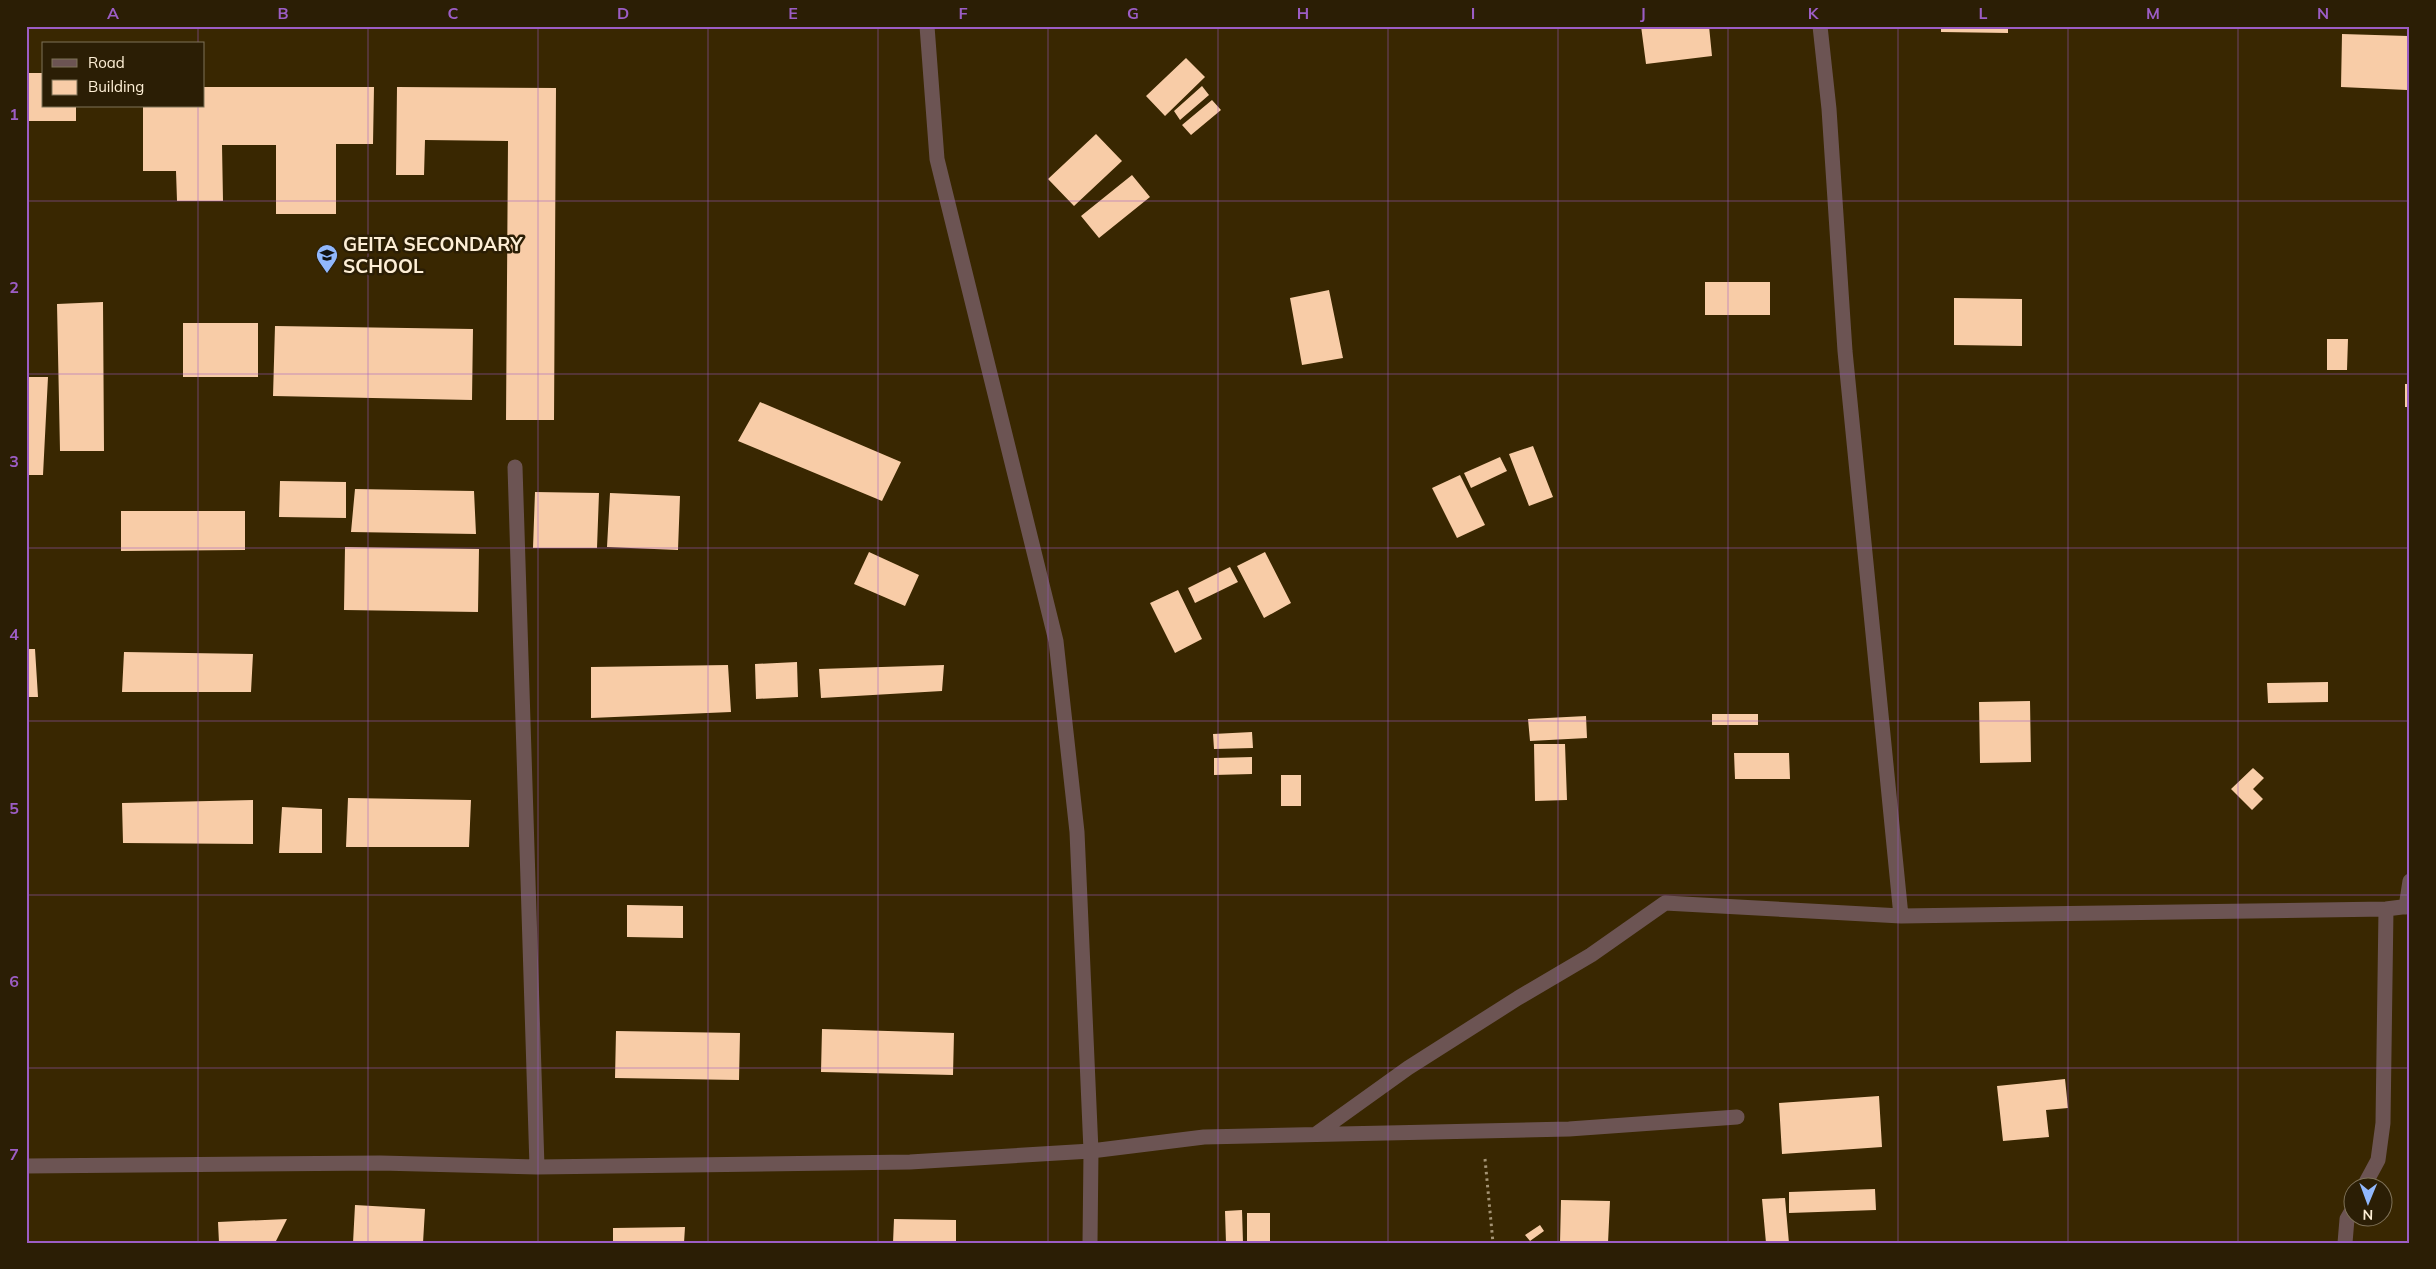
<svg xmlns="http://www.w3.org/2000/svg" width="2436" height="1269" viewBox="0 0 2436 1269" font-family="Mulish,sans-serif">
  <style>
    .building { fill: #f8cca7 }
    .lines { fill: none; stroke-linecap: round; stroke-linejoin: round }
    .path { stroke: #a59475; stroke-width: 3; stroke-dasharray: 2.5 4; stroke-linecap: butt }
    .minor { stroke: #6c5453; stroke-width: 15 }
    .grid { fill: none; stroke: #9c5dc5; stroke-width: 1; stroke-opacity: 0.55 }
    .labels { text-anchor: middle; dominant-baseline: central; stroke-width: 5; stroke-linejoin: round; paint-order: stroke }
    .poi-label { font-size: 19px; font-weight: bold; fill: #feefd6; stroke: #2b1e05; text-anchor: start }
    .neatline { fill: none; stroke: #9c5dc5; stroke-width: 2 }
    .grid-label { font-size: 16px; text-anchor: middle; font-weight: bold; fill: #9c5dc5 }
  </style>
  <rect width="100%" height="100%" fill="#392701"/>
  <path class="building" d="M1641 26H1709L1712 56 1646 64Z
    M1941 26H2008V33L1941 32Z
    M2342 34 2408 36 2407 90 2341 87Z
    M1186 58 1205 77 1165 116 1146 96Z
    M26 73H44V106H76V121H26Z
    M1202 86 1209 95 1180 120 1174 111Z
    M204 87H374L373 144H336V214H276V145H222L223 201H177L176 171H143V106H204Z
    M397 87 556 88 554 420H506L508 141 425 140 424 175H396Z
    M1212 100 1221 110 1191 135 1182 125Z
    M1096 134 1122 161 1074 206 1048 179Z
    M1132 175 1150 197 1099 238 1081 216Z
    M1705 282H1770V315H1705Z
    M1329 290 1343 358 1302 365 1290 298Z
    M1954 298 2022 299V346L1954 345Z
    M103 302 104 451H60L57 304Z
    M183 323H258V377H183Z
    M275 326 473 329 472 400 273 396Z
    M2327 339H2348L2347 370H2327Z
    M26 377H48L43 475H26Z
    M2405 384H2410V407H2405Z
    M760 402 901 462 882 501 738 441Z
    M1533 446 1553 497 1529 506 1509 454Z
    M1500 457 1507 471 1471 488 1464 473Z
    M1460 475 1485 525 1457 538 1432 488Z
    M280 481 346 482V518L279 517Z
    M355 489 474 491 476 534 351 532Z
    M535 492 599 493 597 548H533Z
    M610 493 680 496 678 550 607 547Z
    M121 511H245V550L121 551Z
    M345 547 479 549 478 612 344 610Z
    M869 552 919 575 905 606 854 584Z
    M1265 552 1291 603 1264 618 1237 566Z
    M1230 567 1238 582 1195 603 1188 588Z
    M1178 590 1202 639 1175 653 1150 603Z
    M26 649H35L38 697H26Z
    M124 652 253 654 251 692H122Z
    M797 662 798 697 756 699 755 664Z
    M728 665 731 712 591 718V667Z
    M944 665 942 691 821 698 819 669Z
    M2328 682V702L2268 703 2267 683Z
    M2030 701 2031 762 1980 763 1979 702Z
    M1712 714H1758V725H1712Z
    M1586 716 1587 738 1530 741 1528 719Z
    M1252 732 1253 748 1214 749 1213 734Z
    M1534 744H1565L1567 800 1535 801Z
    M1734 753H1789L1790 779H1735Z
    M1252 757V774L1214 775V758Z
    M2253 768 2264 778 2253 789 2263 799 2252 810 2231 789Z
    M1281 775H1301V806H1281Z
    M348 798 471 800 469 847H346Z
    M253 800V844L123 843 122 803Z
    M282 807 322 809V853H279Z
    M627 905 683 906V938L627 937Z
    M822 1029 954 1033 953 1075 821 1072Z
    M616 1031 740 1033 739 1080 615 1078Z
    M2065 1079 2068 1108 2046 1110 2049 1137 2003 1141 1997 1086Z
    M1879 1096 1882 1147 1782 1154 1779 1103Z
    M1875 1189 1876 1210 1789 1213V1192Z
    M1785 1198 1789 1243H1766L1762 1199Z
    M1561 1200 1610 1201 1608 1243H1560Z
    M355 1205 425 1209 423 1243H353Z
    M1242 1210 1243 1243H1226L1225 1211Z
    M1247 1213H1270V1243H1247Z
    M287 1219 275 1243H219L218 1222Z
    M894 1219 956 1220V1243H893Z
    M1540 1225 1544 1231 1530 1241 1525 1235Z
    M685 1227 684 1243H613V1228Z"/>
  <g class="lines">
    <path class="path" d="M1485 1159 1493 1243"/>
    <path class="minor" d="M927 26 937 159 1056 641 1077 832 1091 1151 1090 1243
      M1820 26 1829 109 1845 351 1901 916
      M515 467 537 1167
      M2406 907 2410 881
      M1316 1134 1408 1068 1518 998 1591 955 1665 903 1901 916 2386 909 2410 906
      M26 1166 380 1163 537 1167 910 1162 1091 1151 1204 1137 1569 1129 1737 1117
      M2364 1186 2378 1160 2383 1123 2386 909
      M2345 1243 2347 1219 2354 1207"/>
  </g>
  <path class="grid" d="M198 26V44M368 26V1243M538 26V1243M708 26V1243M878 26V1243M1048 26V1243M1218 26V1243M1388 26V1243M1558 26V1243M1728 26V1243M1898 26V1243M2068 26V1243M2238 26V1243M198 106V1243M26 201H2410M26 374H2410M26 548H2410M26 721H2410M26 895H2410M26 1068H2410"/>
  <defs>
    <g id="school-pin" transform="scale(1.125)"><path d="M0 17L-7.5 6A9.5 9.5 0 1 1 7.5 6Z" fill="#91b8fd" stroke="#2b1e05"/><path d="M0-5L7-2L0 1L-7-2ZM-4 1L0 2.5L4 1V4Q0 6-4 4Z" fill="#111"/></g>
  </defs>
  <g fill-rule="evenodd">
    <use href="#school-pin" x="327" y="255"/>
  </g>
  <g class="labels">
    <g class="poi-label">
      <text x="343" y="244">GEITA SECONDARY<tspan x="343" dy="22">SCHOOL</tspan></text>
    </g>
  </g>
  <rect width="2436" height="1269" fill="none" stroke="#2b1e05" stroke-width="55"/>
  <rect x="42" y="42" width="162" height="65" fill="#2b1e05" stroke="#7f7259"/>
  <rect x="52" y="59" width="25" height="8" fill="#6c5453" stroke="#7f7259"/>
  <text x="88" y="68" font-size="15" fill="#feefd6">Road</text>
  <rect x="52" y="80" width="25" height="15" fill="#f8cca7" stroke="#7f7259"/>
  <text x="88" y="92" font-size="15" fill="#feefd6">Building</text>
  <g transform="translate(2368 1202) rotate(181)"><circle r="24" fill="#2b1e05" stroke="#7f7259"/>
  <path d="M0-4L9 19L0 12L-9 19Z" fill="#91b8fd"/>
  <text y="-8" font-size="14" font-weight="bold" text-anchor="middle" fill="#feefd6">N</text>
  </g>
  <rect x="28" y="28" width="2380" height="1214" class="neatline"/>
  <g class="grid-label">
    <text x="113" y="19">A</text>
    <text x="283" y="19">B</text>
    <text x="453" y="19">C</text>
    <text x="623" y="19">D</text>
    <text x="793" y="19">E</text>
    <text x="963" y="19">F</text>
    <text x="1133" y="19">G</text>
    <text x="1303" y="19">H</text>
    <text x="1473" y="19">I</text>
    <text x="1643" y="19">J</text>
    <text x="1813" y="19">K</text>
    <text x="1983" y="19">L</text>
    <text x="2153" y="19">M</text>
    <text x="2323" y="19">N</text>
    <text x="14" y="120">1</text>
    <text x="14" y="293">2</text>
    <text x="14" y="467">3</text>
    <text x="14" y="640">4</text>
    <text x="14" y="814">5</text>
    <text x="14" y="987">6</text>
    <text x="14" y="1160">7</text>
  </g>
</svg>
